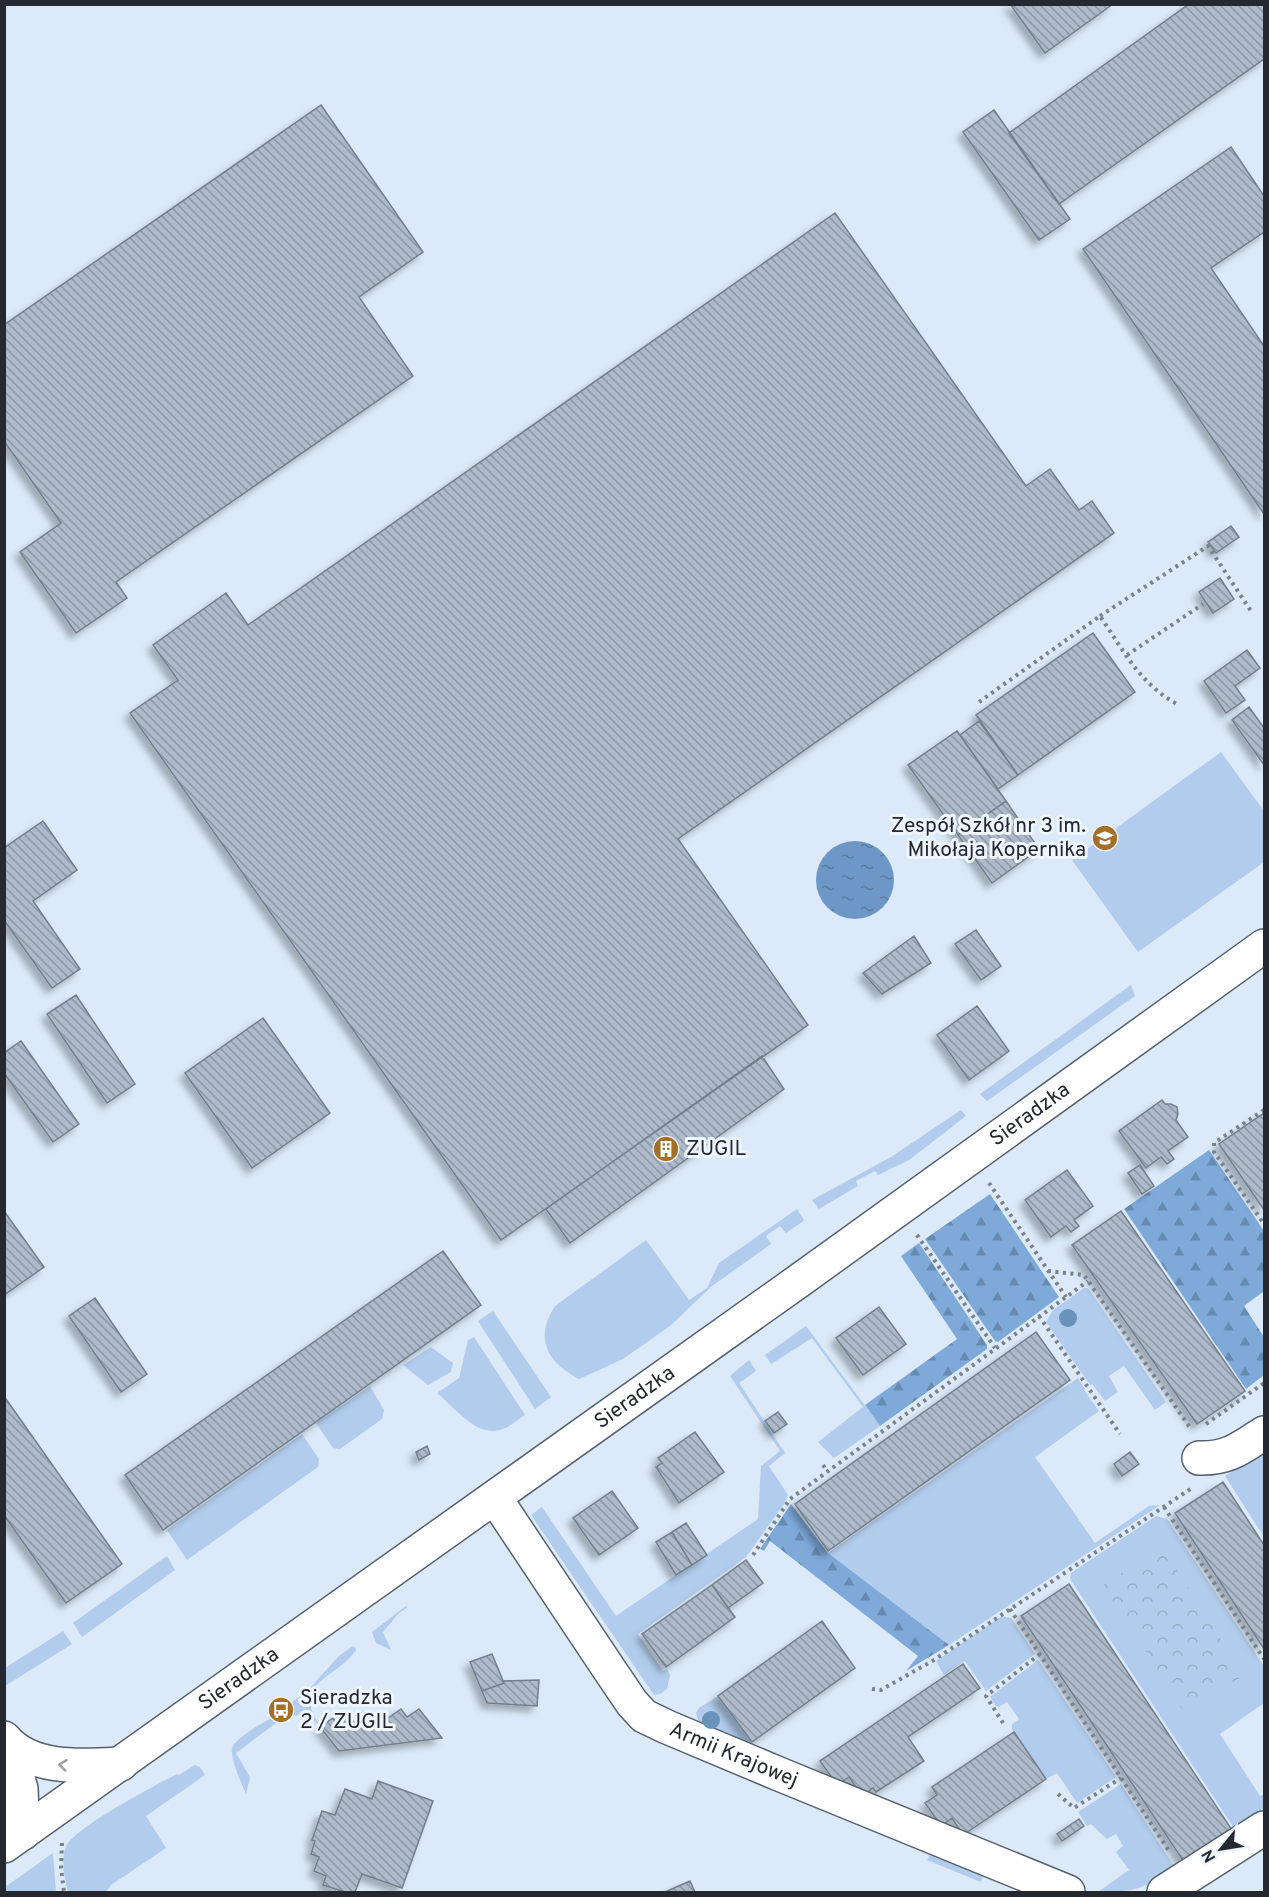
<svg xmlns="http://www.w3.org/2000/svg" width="1269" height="1897" viewBox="0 0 1269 1897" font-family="Overpass,sans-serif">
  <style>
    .green { fill: #b1ccec }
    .forest { fill: url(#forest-firs) }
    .park { fill: url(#park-crowns) }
    .water { fill: url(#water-ripples) }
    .building { fill: url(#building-back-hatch); stroke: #737f8d; stroke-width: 1.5; filter: url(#shadow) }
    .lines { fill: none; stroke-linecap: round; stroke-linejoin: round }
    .minor-casing { stroke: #56616e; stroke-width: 36 }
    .major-casing { stroke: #56616e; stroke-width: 36 }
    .path { stroke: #7a828c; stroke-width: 4; stroke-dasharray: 3 4.5; stroke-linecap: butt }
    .minor { stroke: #fff; stroke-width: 33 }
    .major { stroke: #fff; stroke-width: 33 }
    .tree { fill: #6a93ba }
    .oneway { stroke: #9d9fa1 }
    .labels { text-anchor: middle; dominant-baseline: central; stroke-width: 6; stroke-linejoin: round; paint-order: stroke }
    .poi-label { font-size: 21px; fill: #25292f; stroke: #edf5fe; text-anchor: start }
    .street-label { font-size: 21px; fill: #25292f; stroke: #edf5fe }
  </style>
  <defs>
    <pattern id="forest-firs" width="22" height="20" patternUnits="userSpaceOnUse" patternTransform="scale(1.5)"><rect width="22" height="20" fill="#7ea9d9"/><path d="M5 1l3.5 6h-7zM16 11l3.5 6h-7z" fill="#678ab0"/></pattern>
    <pattern id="park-crowns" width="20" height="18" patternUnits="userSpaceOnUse" patternTransform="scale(1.5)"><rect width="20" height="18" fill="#b1ccec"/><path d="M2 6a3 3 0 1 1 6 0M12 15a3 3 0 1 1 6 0" fill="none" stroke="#98afcb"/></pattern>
    <pattern id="water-ripples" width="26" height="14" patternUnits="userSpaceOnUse" patternTransform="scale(1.5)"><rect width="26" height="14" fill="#6d97c7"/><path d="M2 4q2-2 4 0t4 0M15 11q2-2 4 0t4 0" fill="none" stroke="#597ba2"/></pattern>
    <pattern id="building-back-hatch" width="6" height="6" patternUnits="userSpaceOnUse" patternTransform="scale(1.5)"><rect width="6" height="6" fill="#aebac9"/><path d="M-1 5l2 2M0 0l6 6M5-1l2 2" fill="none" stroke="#8d97a4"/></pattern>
    <filter id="shadow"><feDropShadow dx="-5.5" dy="5.5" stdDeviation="3" flood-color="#0004"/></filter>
  </defs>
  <rect width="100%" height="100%" fill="#dbe9f8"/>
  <path class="green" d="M1221 752 1264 811V862L1138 952 1072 860Z
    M1131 985 1135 996 987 1101 980 1094Z
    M961 1110 966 1116 909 1160 878 1175 875 1171 856 1181 858 1186 819 1209 812 1200 891 1157Z
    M797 1209 804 1220 802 1222 786 1233 780 1226 766 1236 771 1244 712 1286 670 1326 623 1359 579 1379C547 1362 534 1339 555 1306L646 1240 689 1300 707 1288 719 1263Z
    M1084 1288H1088L1166 1402 1155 1410 1124 1366 1109 1376 1118 1392 1105 1401 1092 1384 1090 1385 1046 1322 1053 1310Z
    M493 1311 551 1397 535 1409 478 1321Z
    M806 1326 880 1426 834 1458 818 1442 863 1407 812 1338 771 1364 765 1355Z
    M474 1337 525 1415C519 1419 512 1425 505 1428 478 1441 455 1407 437 1393L459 1378 468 1340Z
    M431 1347 453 1363 451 1372 428 1385 403 1365Z
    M749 1360 756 1371 739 1383 785 1453 769 1466 788 1495 784 1504 746 1557 638 1634 663 1671 667 1669 670 1675 667 1689 660 1694 654 1695 531 1515 542 1507 616 1616 758 1519 761 1466 780 1451 730 1376Z
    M1078 1378 1085 1389 1084 1390 1099 1411 1035 1457 1095 1543 1149 1506 1160 1505 949 1645 828 1553Z
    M370 1386 384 1410 382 1419 340 1449 333 1448 316 1423Z
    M302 1434 319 1459 318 1467 187 1560 167 1530Z
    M1264 1451V1537L1225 1476Z
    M1156 1516 1167 1519 1264 1666V1703L1220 1734 1260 1796 1264 1794V1808L1234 1828 1070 1579 1071 1573Z
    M167 1556 175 1570 82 1637 73 1623Z
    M406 1606 408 1607 399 1613 383 1632 391 1650 376 1643 372 1632Z
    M1002 1616 1011 1618 1035 1654 986 1691 965 1661 944 1675 936 1661Z
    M63 1631 72 1644 5 1686V1668Z
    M353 1646 356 1648V1650C336 1679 290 1683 320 1725L319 1726 308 1714 284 1717 236 1753 250 1777 246 1794C242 1784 230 1759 232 1748 233 1740 265 1721 273 1717L275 1719 289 1710 287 1706 307 1691 339 1656Z
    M1038 1660 1116 1777 1077 1803 1057 1773 1046 1779 1012 1729V1724L1019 1719 1007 1702 999 1707 996 1706 990 1697Z
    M718 1696 752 1742 741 1749 701 1730 696 1713 699 1708Z
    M195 1765 200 1767 205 1775 146 1816 166 1848 111 1885 106 1892H68C65 1878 60 1861 66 1847 73 1828 156 1785 177 1774L179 1775Z
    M1121 1784 1175 1868C1143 1888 1138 1892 1099 1892H1098L1129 1870 1116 1852 1123 1846 1116 1834 1107 1839 1091 1824 1087 1826 1078 1812Z
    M934 1848 984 1874 981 1882 927 1860Z
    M53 1853 56 1892H5V1887Z"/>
  <path class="forest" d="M1209 1150 1264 1231V1291L1244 1306 1264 1337V1375L1246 1389 1124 1209Z
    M990 1194 1059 1297 998 1342 995 1341 925 1239Z
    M919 1243 987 1345V1349L880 1426 865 1405 957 1339 901 1256Z
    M791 1504 828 1553 949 1645 906 1671 918 1656 770 1541 764 1551 760 1549Z"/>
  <path class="park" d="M1162 1547 1244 1675 1185 1713 1103 1585Z"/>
  <path class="water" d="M816 880a39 39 0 1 1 78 0a39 39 0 1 1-78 0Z"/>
  <path class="building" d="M1010 4H1113L1045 53Z
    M1189 4H1264V59L1059 204 1009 133Z
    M321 105 423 252 359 297 413 376 116 582 127 598 76 633 20 552 61 523 4 441V325Z
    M994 110 1070 219 1039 240 963 132Z
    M1231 147 1264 196V232L1211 268 1264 346V514L1083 249Z
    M835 213 1026 486 1050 469 1079 510 1092 501 1114 533 678 839 808 1025 501 1240 130 713 178 680 153 645 226 593 248 625Z
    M1231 526 1239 537 1216 553 1208 542Z
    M1220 578 1234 599 1213 613 1199 592Z
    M1093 633 1135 692 1018 775 976 715Z
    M1247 650 1260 668 1235 686 1245 700 1226 713 1204 681Z
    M1249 707 1264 728V765L1232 720Z
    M979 721 1018 775 998 789 960 735Z
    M957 731 1006 801 958 835 908 765Z
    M1006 801 1039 849 992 883 958 835Z
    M43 821 77 870 33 901 80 969 52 988 4 920V848Z
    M976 930 1001 966 981 980 955 944Z
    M914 936 931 963 882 994 863 973Z
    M76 995 135 1084 107 1103 47 1014Z
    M977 1006 1009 1051 969 1080 937 1035Z
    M263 1018 330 1113 252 1168 185 1073Z
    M21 1041 79 1124 53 1142 4 1073V1053Z
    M762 1056 784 1089 570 1243 546 1209Z
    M1162 1100 1165 1104H1171L1177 1107 1178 1114 1176 1120 1188 1137 1168 1151 1174 1159 1167 1164 1161 1157 1146 1168 1119 1131Z
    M1264 1113V1210L1219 1144Z
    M1140 1165 1154 1186 1142 1194 1128 1173Z
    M1067 1170 1093 1206 1074 1220 1079 1226 1071 1232 1066 1226 1051 1237 1025 1200Z
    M4 1211 44 1267 4 1295Z
    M1121 1211 1245 1391 1197 1424 1072 1245Z
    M443 1251 481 1305 163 1530 125 1475Z
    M95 1298 147 1374 121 1392 69 1316Z
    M879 1307 906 1344 863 1375 836 1338Z
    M1036 1332 1070 1380 828 1551 795 1504Z
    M6 1399 122 1564 66 1603 4 1515V1400Z
    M778 1412 787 1424 774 1433 765 1421Z
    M695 1432 724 1472 679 1503 656 1467 662 1463 658 1458Z
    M427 1446 430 1454 419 1460 416 1452Z
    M1130 1452 1139 1464 1122 1476 1114 1464Z
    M1223 1482 1264 1545V1649L1175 1513Z
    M612 1491 638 1528 599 1555 573 1518Z
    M686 1523 707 1555 692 1565 672 1532Z
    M672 1532 692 1565 676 1575 656 1542Z
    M746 1560 763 1583 728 1608 712 1585Z
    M1069 1584 1232 1830 1184 1862 1021 1616Z
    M712 1585 735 1617 666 1667 642 1634Z
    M822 1621 855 1668 752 1742 718 1696Z
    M492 1654 504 1683 482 1691 470 1662Z
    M963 1664 980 1688 908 1737 924 1761 876 1792 873 1788 862 1796 849 1777 837 1785 820 1761Z
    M539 1680 537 1706 487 1703 482 1691 504 1683 503 1681Z
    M401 1709 407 1717 419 1709 442 1738 339 1751 320 1727 333 1718 338 1725 350 1716 355 1723 367 1714 372 1720 383 1712 388 1718Z
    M1014 1732 1046 1779 963 1835 952 1818 941 1826 925 1803 937 1795 932 1787Z
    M378 1781 433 1801 402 1888 362 1874 355 1892H345L323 1885 326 1876 314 1871 319 1857 311 1854 315 1841 312 1840 322 1811 335 1815 345 1789 372 1799Z
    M1079 1819 1084 1826 1062 1841 1057 1834Z
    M690 1881 695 1892H665Z"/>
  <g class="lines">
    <g class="minor-casing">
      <g id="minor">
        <path d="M1199 1458C1228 1459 1241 1448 1264 1433"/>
        <path id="s1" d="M495 1498 607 1666 632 1703 644 1716 667 1727 779 1774 1068 1892"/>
        <path d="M1164 1892 1264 1828"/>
      </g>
    </g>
    <g class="major-casing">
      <g id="major">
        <path d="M4 1738C31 1771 84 1766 121 1764"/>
        <path d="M9 1744 21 1789 23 1833"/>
        <path id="s2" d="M4 1846 800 1280 1264 946"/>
      </g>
    </g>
    <path class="path" d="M1100 616 1208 546 1251 611
      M1127 655 1203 604
      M979 702 1100 616C1123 650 1140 684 1177 704
      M1264 1110 1214 1143V1152L1264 1224
      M989 1183 1066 1297
      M917 1235 995 1348
      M1048 1271 1084 1275 1191 1429
      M1039 1316 1120 1434
      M1206 1424 1264 1383
      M823 1465 827 1471
      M1164 1507 1264 1659
      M753 1555 790 1499 1088 1281
      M1010 1609 1169 1851
      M872 1689 881 1690 934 1660 1192 1488
      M1003 1723 986 1696 1040 1654
      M1058 1794 1074 1808 1121 1778
      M62 1843 61 1868 64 1892"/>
    <use href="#minor" class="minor"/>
    <use href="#major" class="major"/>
  </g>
  <g class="tree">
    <circle cx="1068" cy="1318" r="9"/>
    <circle cx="711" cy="1720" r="9"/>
  </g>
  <defs><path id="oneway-chevron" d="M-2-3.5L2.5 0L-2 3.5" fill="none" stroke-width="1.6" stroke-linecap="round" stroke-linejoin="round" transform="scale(1.5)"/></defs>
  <use class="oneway" href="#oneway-chevron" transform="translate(63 1765) rotate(-173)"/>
  <defs>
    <g id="school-disc" transform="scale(1.35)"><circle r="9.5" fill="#a37027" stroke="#edf5fe"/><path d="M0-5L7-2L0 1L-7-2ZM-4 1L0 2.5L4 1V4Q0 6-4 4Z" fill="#fff"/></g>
    <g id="building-disc" transform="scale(1.35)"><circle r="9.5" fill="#a37027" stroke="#edf5fe"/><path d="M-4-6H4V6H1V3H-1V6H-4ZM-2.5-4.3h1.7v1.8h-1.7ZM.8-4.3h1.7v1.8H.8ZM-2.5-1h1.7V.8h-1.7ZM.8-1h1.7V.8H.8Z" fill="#fff"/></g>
    <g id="bus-disc" transform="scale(1.35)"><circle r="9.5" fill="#a37027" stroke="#edf5fe"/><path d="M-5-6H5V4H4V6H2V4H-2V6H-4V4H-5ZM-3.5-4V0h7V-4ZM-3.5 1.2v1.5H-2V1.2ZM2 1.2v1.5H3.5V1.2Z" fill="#fff"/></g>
  </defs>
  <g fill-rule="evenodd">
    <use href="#school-disc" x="1105" y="838"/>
    <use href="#building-disc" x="666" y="1149"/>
    <use href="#bus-disc" x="281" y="1710"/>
  </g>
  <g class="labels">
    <g class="poi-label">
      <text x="1086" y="826" text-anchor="end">Zespół Szkół nr 3 im.<tspan x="1086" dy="24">Mikołaja Kopernika</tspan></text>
      <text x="686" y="1149">ZUGIL</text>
      <text x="300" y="1698">Sieradzka<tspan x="300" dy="24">2 / ZUGIL</tspan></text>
    </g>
    <g class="street-label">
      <text stroke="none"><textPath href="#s2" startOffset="1260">Sieradzka</textPath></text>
      <text stroke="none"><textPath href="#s2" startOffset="774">Sieradzka</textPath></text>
      <text stroke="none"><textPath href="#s2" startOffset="288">Sieradzka</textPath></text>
      <text stroke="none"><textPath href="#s1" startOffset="362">Armii Krajowej</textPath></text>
    </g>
  </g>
  <rect width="1269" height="1897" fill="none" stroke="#25292f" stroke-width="12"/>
  <g transform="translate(1221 1849) rotate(240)" stroke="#edf5fe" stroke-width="4.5" paint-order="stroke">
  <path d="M0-4.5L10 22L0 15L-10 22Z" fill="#25292f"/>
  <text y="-9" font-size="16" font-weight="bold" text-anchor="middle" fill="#25292f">N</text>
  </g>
</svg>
